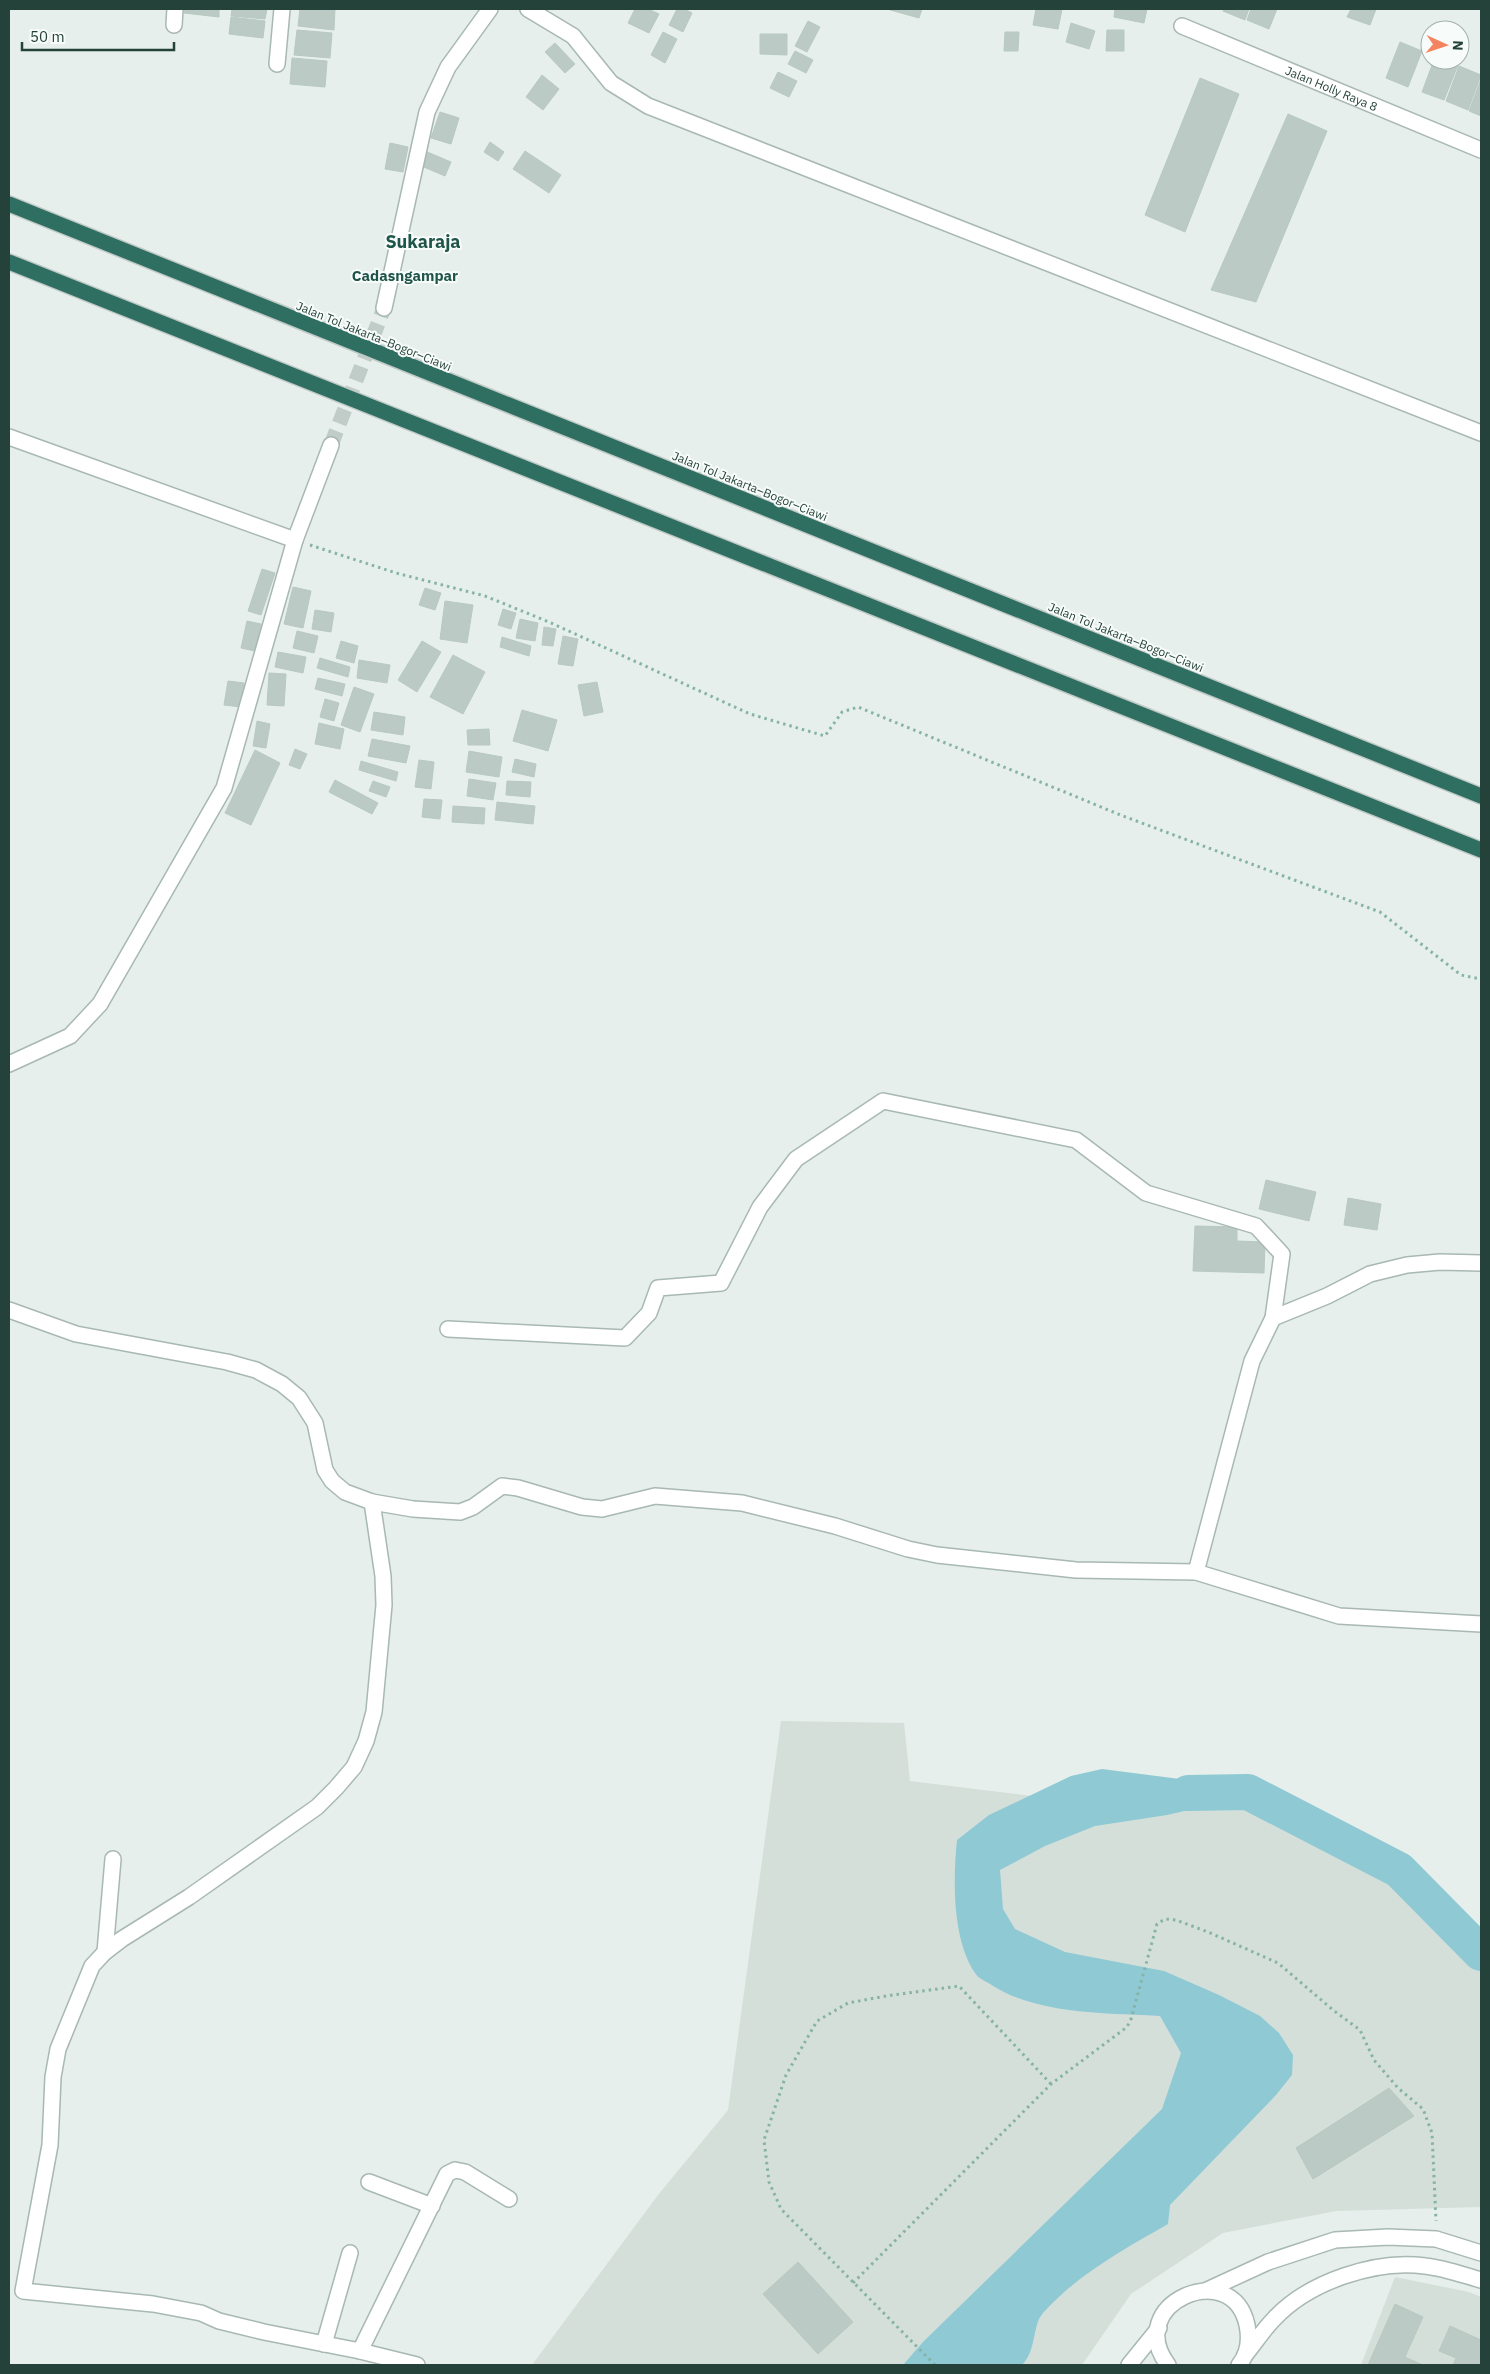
<svg xmlns="http://www.w3.org/2000/svg" width="1490" height="2374" viewBox="0 0 1490 2374" font-family="'IBM Plex Sans',sans-serif">
  <style>
    .built { fill: #d4dfda }
    .water { fill: #8ec9d4 }
    .lines { fill: none; stroke-linecap: round; stroke-linejoin: round }
    .river { stroke: #8ec9d4; stroke-width: 36 }
    .building { fill: #bbcac4; stroke: #b8c9c2 }
    .minor-tunnel { stroke: #bfccc8; stroke-width: 15; stroke-dasharray: 15 8; stroke-linecap: butt }
    .minor-casing { stroke: #a8b8b2; stroke-width: 18 }
    .highway-casing { stroke: #c2cac8; stroke-width: 18 }
    .path { stroke: #86b3a5; stroke-width: 3; stroke-dasharray: 2.5 4; stroke-linecap: butt }
    .minor { stroke: #fff; stroke-width: 15 }
    .highway { stroke: #2f6f62; stroke-width: 15 }
    .labels { text-anchor: middle; dominant-baseline: central; stroke-width: 4; stroke-linejoin: round; paint-order: stroke }
    .street-label { font-size: 12px; fill: #24423a; stroke: #f7fbf9 }
    .quarter-label { font-size: 15px; font-weight: bold; fill: #1f5548; stroke: #f7fbf9 }
    .district-label { font-size: 18px; font-weight: bold; fill: #1f5548; stroke: #f7fbf9 }
  </style>
  <rect width="100%" height="100%" fill="#e6efeb"/>
  <path class="built" d="M781 1721 904 1723 910 1781 1130 1808 1247 1807 1378 1863 1481 1946V2207L1336 2211 1223 2233 1131 2294 1082 2365H532L658 2195 728 2110Z
    M1395 2277 1469 2292 1481 2297V2365H1361Z"/>
  <path class="water" d="M1102 1769 1219 1784 1237 1792 1236 1799 1167 1815 1095 1826 1045 1846 1000 1870 1003 1909 1015 1929 1065 1952 1164 1971 1219 1995 1260 2016 1279 2033 1293 2055 1292 2075 1276 2095 1170 2205 1168 2224C1123 2250 1078 2274 1043 2313 1032 2325 1037 2350 1022 2365H903L923 2342 1162 2109 1181 2053 1160 2016C1107 2013 1036 2015 990 1984 985 1981 978 1978 975 1973 952 1939 953 1879 957 1840L989 1815 1071 1776Z"/>
  <g class="lines">
    <path class="river" d="M1188 1793 1248 1792 1399 1870 1481 1953"/>
  </g>
  <path class="building" d="M185 9H219V17L184 13Z
    M232 9H267L265 19 231 16Z
    M300 9H335L334 30 298 26Z
    M635 9H648L659 14 649 33 628 23Z
    M677 9H684L692 13 683 32 669 25Z
    M887 9H922L919 18Z
    M1036 9H1062L1058 29 1033 25Z
    M1115 9H1147L1144 23 1114 17Z
    M1224 9H1249L1245 20 1223 11Z
    M1251 9H1277L1269 29 1247 20Z
    M1351 9H1376L1370 25 1347 17Z
    M231 17 265 21 263 38 229 34Z
    M808 21 820 27 807 52 795 46Z
    M1071 23 1095 31 1089 49 1066 42Z
    M297 30 332 33 330 58 294 55Z
    M1107 30H1124V51H1106Z
    M663 32 677 39 665 63 651 55Z
    M1005 32H1019L1018 51H1004Z
    M760 34H787V55L760 54Z
    M1400 42 1422 51 1408 87 1386 78Z
    M555 43 575 64 565 73 545 52Z
    M795 51 813 60 806 73 788 64Z
    M292 58 327 61 325 87 290 84Z
    M1434 60H1445L1458 65 1444 100 1422 92Z
    M1459 66 1481 75 1468 110 1446 101Z
    M778 72 797 81 789 97 770 88Z
    M542 75 559 89 543 110 526 97Z
    M1200 78 1239 94 1185 232 1145 215Z
    M1481 79V116L1469 111Z
    M440 112 459 118 451 144 431 138Z
    M1288 114 1327 131 1256 302 1211 290Z
    M490 142 504 152 498 161 484 152Z
    M390 143 408 147 403 172 385 169Z
    M425 151 451 162 445 176 419 165Z
    M525 151 561 175 549 193 513 169Z
    M262 569 275 573 261 615 248 611Z
    M293 587 311 591 303 628 284 624Z
    M425 588 441 593 435 610 419 605Z
    M445 601 473 605 467 643 440 639Z
    M503 609 516 613 511 629 498 625Z
    M315 610 334 613 331 632 312 629Z
    M520 619 538 623 535 641 516 638Z
    M247 621 261 624 255 651 241 648Z
    M544 627 556 629 553 646 542 645Z
    M297 631 318 636 314 653 293 648Z
    M563 636 578 639 573 666 558 664Z
    M502 637 531 646 529 656 500 647Z
    M341 641 358 646 354 663 336 658Z
    M422 641 441 652 417 692 398 680Z
    M278 652 306 657 303 673 275 667Z
    M453 655 485 672 463 714 430 697Z
    M320 658 350 667 348 677 317 668Z
    M359 660 390 665 387 683 357 678Z
    M269 673 286 674 284 706 267 705Z
    M318 678 345 684 342 696 315 689Z
    M228 681 244 683 241 707 224 705Z
    M597 682 603 712 584 716 578 685Z
    M354 687 374 694 360 732 341 725Z
    M325 699 339 703 334 721 320 717Z
    M522 710 557 720 548 751 513 741Z
    M374 712 405 717 403 735 371 730Z
    M257 721 270 724 266 748 253 746Z
    M319 723 344 729 340 749 315 744Z
    M489 729 490 745H468L467 730Z
    M372 739 410 746 406 763 368 756Z
    M295 749 307 754 300 769 289 765Z
    M255 750 280 763 251 825 225 813Z
    M469 751 502 757 499 777 466 772Z
    M515 759 536 764 534 777 512 772Z
    M419 760 434 762 431 789 415 787Z
    M361 761 398 772 396 781 359 770Z
    M469 779 496 783 493 800 467 796Z
    M335 780 378 803 372 814 329 792Z
    M373 781 390 787 386 797 369 791Z
    M507 781 531 782 530 797 506 795Z
    M424 799 442 800 440 819 422 817Z
    M497 802 535 806 533 824 495 820Z
    M453 806 485 808 484 824 452 822Z
    M1266 1180 1316 1192 1309 1221 1259 1209Z
    M1348 1198 1381 1204 1377 1230 1344 1225Z
    M1195 1226 1237 1227V1241L1265 1242 1264 1273 1193 1271Z
    M1389 2088 1414 2116 1313 2179 1296 2148Z
    M798 2262 853 2322 818 2354 763 2294Z
    M1395 2304 1423 2317 1405 2357 1423 2365H1368Z
    M1450 2326 1481 2340V2365H1453L1456 2358 1439 2351Z"/>
  <g class="lines">
    <path class="minor-tunnel" d="M331 445 384 308"/>
    <g class="minor-casing">
      <g id="minor">
        <path d="M528 9 573 36 611 83 648 106 1481 433"/>
        <path d="M174 25 175 9"/>
        <path id="s1" d="M1182 26 1481 150"/>
        <path d="M277 64 282 9"/>
        <path d="M384 308 427 112 448 67 490 9"/>
        <path d="M9 437 295 540"/>
        <path d="M9 1064 70 1036 100 1004 224 788 295 540 331 445"/>
        <path d="M9 1310 76 1334 227 1362 256 1370 282 1384 299 1398 315 1423 325 1470 332 1481 345 1492 372 1502 413 1509 460 1512 473 1507 502 1486 518 1488 582 1507 602 1509 655 1496 742 1503 835 1526 908 1549 937 1555 1076 1570 1196 1572 1339 1616 1481 1624"/>
        <path d="M1273 1318 1327 1296 1370 1274 1407 1265 1440 1262 1481 1263"/>
        <path d="M448 1329 625 1338 649 1313 658 1288 721 1283 760 1207 796 1159 883 1101 1076 1140 1146 1193 1256 1226 1282 1254 1273 1318 1252 1361 1196 1572"/>
        <path d="M372 1502 383 1576 384 1605 374 1712 366 1741 354 1767 336 1788 317 1807 189 1897 122 1939 105 1952 92 1966 58 2049 53 2077 50 2145 23 2291 153 2304 201 2313 219 2321 264 2332 360 2351 417 2365"/>
        <path d="M105 1952 113 1859"/>
        <path d="M369 2182 432 2206"/>
        <path d="M1205 2291 1268 2262 1335 2240 1388 2237 1436 2239 1481 2253"/>
        <path d="M324 2344 350 2253"/>
        <path d="M360 2351 447 2174 455 2170 465 2172 509 2199"/>
        <path d="M1245 2355C1255 2343 1263 2330 1274 2319 1308 2282 1376 2259 1425 2266 1444 2268 1463 2275 1481 2280"/>
        <path d="M1129 2365 1159 2328"/>
        <path d="M1168 2365C1122 2304 1232 2256 1247 2325 1250 2339 1248 2354 1239 2365"/>
      </g>
    </g>
    <g class="highway-casing">
      <path id="highway" d="M9 204 1481 796
        M9 262 1481 850"/>
    </g>
    <path class="path" d="M310 545 396 573 485 596 549 622 750 714 825 736 842 712 858 707 1123 816 1380 912 1461 975 1481 979
      M853 2283 1051 2084 1127 2027 1131 2019 1157 1924 1165 1919 1176 1920 1208 1932 1278 1963 1333 2010 1360 2030 1374 2060 1398 2088 1423 2109 1432 2133 1436 2221
      M935 2365 781 2209 769 2182 764 2140 786 2075 817 2021 848 2003 886 1996 959 1986 1051 2084"/>
    <use href="#minor" class="minor"/>
    <use href="#highway" class="highway"/>
  </g>
  <g class="labels">
    <g class="street-label">
      <text stroke="none"><textPath href="#s1" startOffset="162">Jalan Holly Raya 8</textPath></text>
      <text transform="translate(374 336) rotate(22)">Jalan Tol Jakarta–Bogor–Ciawi</text>
      <text transform="translate(750 486) rotate(22)">Jalan Tol Jakarta–Bogor–Ciawi</text>
      <text transform="translate(1126 637) rotate(22)">Jalan Tol Jakarta–Bogor–Ciawi</text>
    </g>
    <g class="quarter-label">
      <text x="405" y="275">Cadasngampar</text>
    </g>
    <g class="district-label">
      <text x="423" y="241">Sukaraja</text>
    </g>
  </g>
  <rect width="1490" height="2374" fill="none" stroke="#24423a" stroke-width="20"/>
  <g transform="translate(1445 45) rotate(93)"><circle r="24" fill="#f7fbf9" stroke="#a3b1ad"/>
  <path d="M0-4L9 19L0 12L-9 19Z" fill="#f4845f"/>
  <text y="-8" font-size="14" font-weight="bold" text-anchor="middle" fill="#24423a">N</text>
  </g>
  <path d="M22 42v8h152v-8" fill="none" stroke="#24423a" stroke-width="2.5"/>
  <text x="30" y="42" font-size="15" fill="#24423a" stroke="#f7fbf9" stroke-width="4" paint-order="stroke">50 m</text>
</svg>
